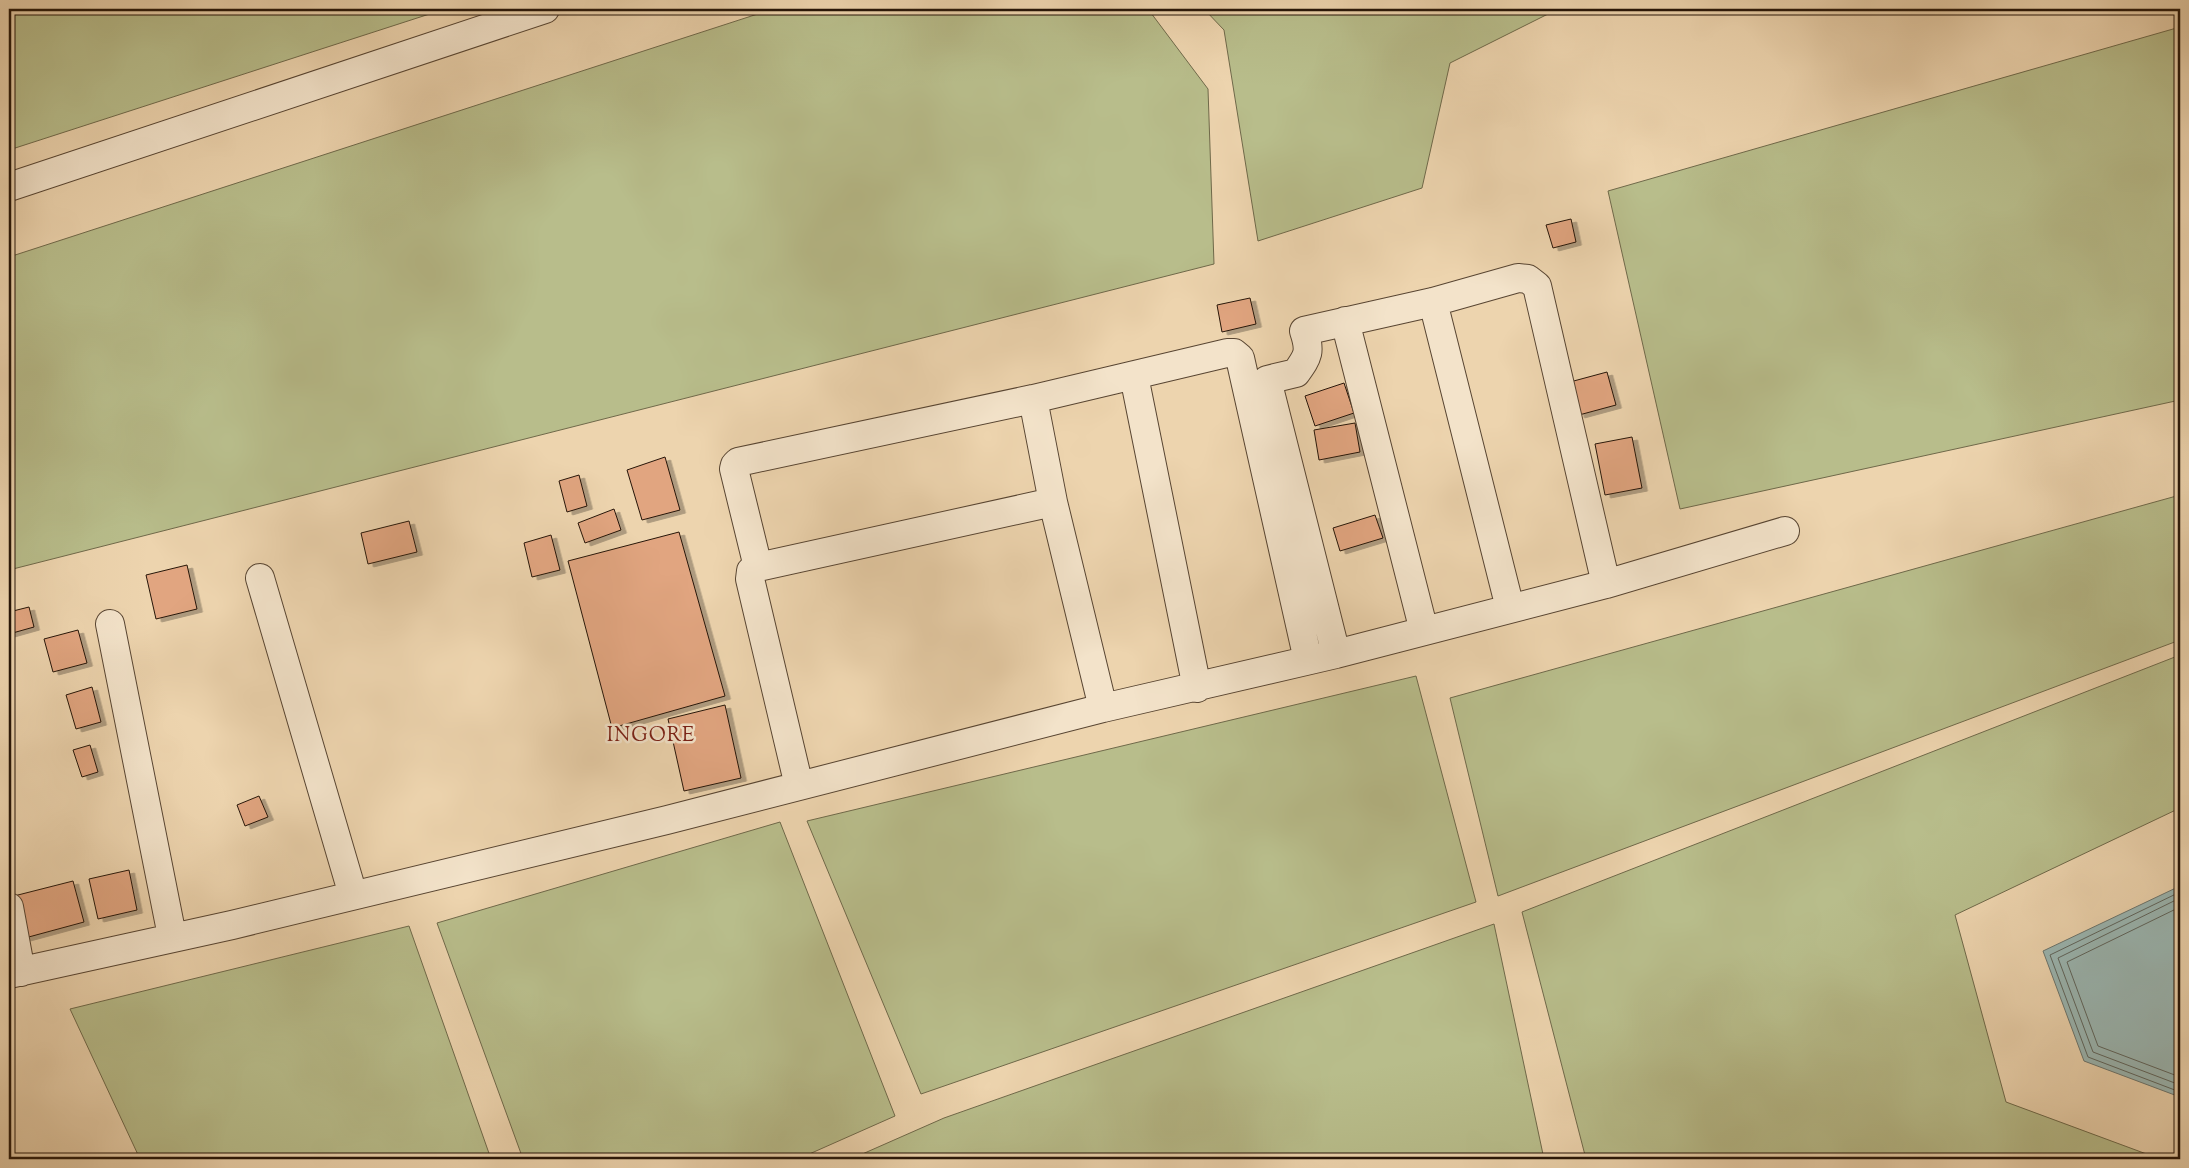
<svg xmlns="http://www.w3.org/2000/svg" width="2189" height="1168" viewBox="0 0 2189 1168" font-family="'Sorts Mill Goudy',serif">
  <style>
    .green { fill: #b8bd8b; stroke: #6f694a }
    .water { fill: #9bb7b3; stroke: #6c766f }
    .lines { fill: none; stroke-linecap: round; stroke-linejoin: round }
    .shore { stroke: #60665e; stroke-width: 1 }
    .building { fill: #e1a580; stroke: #261508; filter: url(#shadow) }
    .street-casing { stroke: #584532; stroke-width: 30 }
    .street { stroke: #f3e3ca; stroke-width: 28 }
    .labels { text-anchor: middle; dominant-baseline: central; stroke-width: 5; stroke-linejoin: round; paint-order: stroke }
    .quarter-label { font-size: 20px; letter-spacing: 1px; fill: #7a1f14; stroke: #f3e3ca }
  </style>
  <defs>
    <filter id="shadow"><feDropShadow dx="5.5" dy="3" stdDeviation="0" flood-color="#0004"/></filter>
  </defs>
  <rect width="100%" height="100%" fill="#edd4ae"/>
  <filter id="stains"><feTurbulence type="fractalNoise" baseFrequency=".004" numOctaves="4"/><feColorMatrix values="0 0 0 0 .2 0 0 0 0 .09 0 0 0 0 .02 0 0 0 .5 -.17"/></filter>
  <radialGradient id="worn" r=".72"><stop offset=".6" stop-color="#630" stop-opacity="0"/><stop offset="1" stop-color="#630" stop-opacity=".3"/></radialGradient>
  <path class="green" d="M9 9H445L9 150Z
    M773 9H1148L1208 89 1214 264 9 570V257Z
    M1204 9H1558L1450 63 1422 188 1258 241 1224 30Z
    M2180 27V400L1680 509 1608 191Z
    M2180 495V640L1498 896 1450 698Z
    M2180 655V808L1955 915 2006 1102 2160 1159H1586L1522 912Z
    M1416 676 1476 902 921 1094 807 821Z
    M780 822 895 1116 798 1159H523L437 923Z
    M1494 924 1544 1159H851L944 1118Z
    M409 926 491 1159H140L70 1009Z"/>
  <path class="water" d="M2180 886V1097L2084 1061 2043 951Z"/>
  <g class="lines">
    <path class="shore" d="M2180 892 2050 955 2088 1057 2180 1092
      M2180 898 2058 958 2093 1052 2180 1085
      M2180 907 2067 962 2098 1046 2180 1077"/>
  </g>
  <path class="building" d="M1571 219 1576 242 1553 248 1546 225Z
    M1250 298 1256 324 1222 332 1217 305Z
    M1607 372 1616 405 1579 415 1570 382Z
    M1344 383 1354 413 1315 426 1305 396Z
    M1355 423 1360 452 1319 460 1314 430Z
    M1632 437 1642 488 1605 495 1595 444Z
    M665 457 680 510 642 520 627 470Z
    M579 475 587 506 567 512 559 481Z
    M614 509 621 530 585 543 578 523Z
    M1375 515 1383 538 1340 551 1333 528Z
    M409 521 417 552 368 564 361 533Z
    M679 532 725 696 612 728 568 561Z
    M551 535 560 570 532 577 524 543Z
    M187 565 197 609 156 619 146 575Z
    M29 607 34 627 9 634V612Z
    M78 630 87 663 53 672 44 639Z
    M92 687 101 722 76 729 66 695Z
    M725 705 741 778 684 791 668 719Z
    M90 745 98 772 82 777 73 750Z
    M259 796 268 817 245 826 237 805Z
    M129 870 137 910 98 919 89 879Z
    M73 881 84 922 25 938 14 896Z"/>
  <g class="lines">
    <g class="street-casing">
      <path id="street" d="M9 187 545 9
        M1433 302 1510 608
        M1345 321 1424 631
        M1134 376 1197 688
        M1053 502 1103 708
        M758 567 734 469 735 465 738 462 1033 399 1227 353H1234L1240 358 1308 660
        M260 578 353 895
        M110 624 172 936
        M1336 654 1267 380 1296 373C1308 356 1311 352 1304 331L1433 302 1518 278 1528 279 1537 286 1606 584
        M799 786 750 579 751 571 758 567 1053 502 1033 399
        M9 907 21 972
        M9 974 232 925 667 820 1103 708 1336 654 1606 584 1785 531"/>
    </g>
    <use href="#street" class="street"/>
  </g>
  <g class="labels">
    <g class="quarter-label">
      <text x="651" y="736">INGORE</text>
    </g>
  </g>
  <rect width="2189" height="1168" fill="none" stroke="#edd4ae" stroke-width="30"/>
  <rect x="10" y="10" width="2169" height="1148" fill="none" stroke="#261508" stroke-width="2.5"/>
  <rect x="15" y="15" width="2159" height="1138" fill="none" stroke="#261508"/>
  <rect width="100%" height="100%" filter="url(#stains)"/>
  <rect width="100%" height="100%" fill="url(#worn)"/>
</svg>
